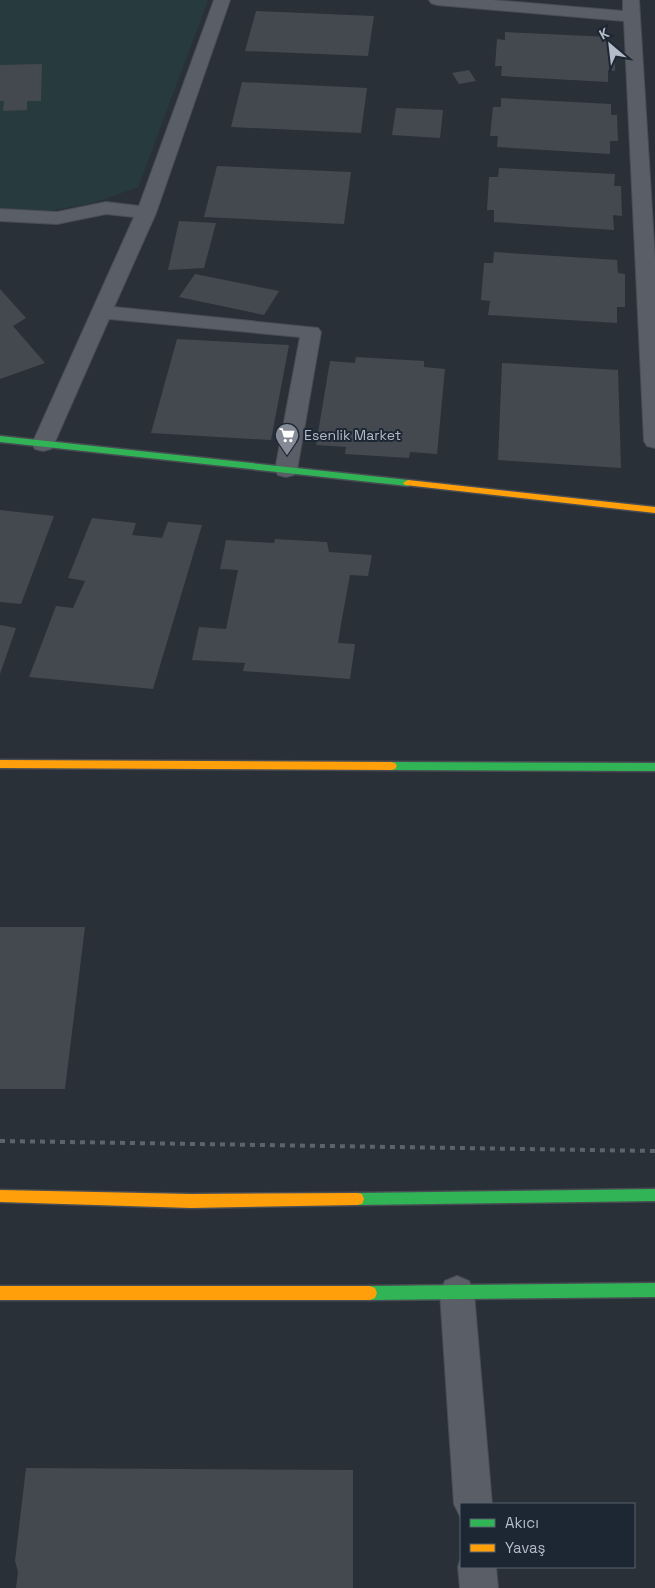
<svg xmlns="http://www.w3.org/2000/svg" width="655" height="1588" viewBox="0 0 655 1588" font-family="'Space Grotesk',sans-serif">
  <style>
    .green { fill: #273a3e }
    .building { fill: #444950 }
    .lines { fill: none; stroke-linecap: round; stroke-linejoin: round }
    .street-casing { stroke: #484c53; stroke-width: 2 }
    .fast-casing { stroke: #484c53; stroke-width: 3 }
    .slow-casing { stroke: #484c53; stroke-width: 3 }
    .path { stroke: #5d636a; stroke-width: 4; stroke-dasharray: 5 5; stroke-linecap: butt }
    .street { fill: #5a5e66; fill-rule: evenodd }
    .fast { fill: #30b455; fill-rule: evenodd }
    .slow { fill: #ff9f0a; fill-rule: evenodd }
    .labels { text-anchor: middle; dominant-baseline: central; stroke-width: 4; stroke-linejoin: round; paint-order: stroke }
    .poi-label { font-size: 14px; fill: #b4bcc9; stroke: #1d2633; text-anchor: start }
  </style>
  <rect width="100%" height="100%" fill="#2a3038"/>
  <path class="green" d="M0 0H208L138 187 93 203 37 213 0 210Z"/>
  <path class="building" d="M256 11 374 16 368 56 245 51Z
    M505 32 609 37V47H615V71L608 70V82L501 76 502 66H495L497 39 505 40Z
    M42 64 41 101H27V110L3 111 4 101H0V65Z
    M469 70 476 81 459 84 452 73Z
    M242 82 367 88 361 133 231 127Z
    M501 98 611 104V115H617L618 141H610V154L497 147 498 136H490L493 107H501Z
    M396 108 443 110 440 138 392 135Z
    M217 166 351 172 344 224 204 217Z
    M499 168 615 174 614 186H621L622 216 613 215 614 230 494 222V210H487L489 177H498Z
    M179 221 216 223 204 268 168 270Z
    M494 252 617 260 618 273 625 274V307H617V323L488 315 490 301 481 300 484 263H493Z
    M195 274 279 291 264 315 179 297Z
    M0 289 26 318 13 326 45 363 0 379Z
    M177 339 289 345 271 440 151 433Z
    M356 357 424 361V367L445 369 437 454 410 452 409 458 345 454 346 447 316 445 330 361 355 363Z
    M502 363 618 370 621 468 498 460Z
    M0 510 54 516 21 604 0 602Z
    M92 518 136 523 132 535 162 538 168 522 202 525 153 689 29 677 56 606 73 608 85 581 68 578Z
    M275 539 327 542 329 552 372 555 368 576 350 575 341 624 338 643 355 644 350 679 243 671 245 663 192 660 199 627 226 629 238 570 220 569 226 540 274 543Z
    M0 625 16 628 0 674Z
    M0 927H85L65 1089H0Z
    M26 1468 353 1470V1588H16L18 1572 15 1561Z"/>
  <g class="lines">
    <g class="street-casing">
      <path id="street" d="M214 0H230L156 213 114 307 318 328 321 332 297 470 294 475 286 477 278 475 275 470 300 337 109 319 54 444 51 449 43 451 35 449 32 444 134 217 106 214 57 224 0 221V209L57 212 106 202 139 206Z
        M429 0H492L623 11V0H639L655 259V448L647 446 644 441 624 21 437 5 431 3Z
        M457 1276 469 1281 474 1293 492 1504H461V1518L454 1504 440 1293 445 1281Z
        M461 1558V1567H496L498 1588H460L458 1567Z"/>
    </g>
    <g class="fast-casing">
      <path id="fast" d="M0 436 408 480 413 483 408 486 0 442Z
        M391 762 655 763V771L391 770 387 769 385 766 387 763Z
        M655 1189V1201L357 1205 352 1204 350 1199 352 1194 357 1193Z
        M655 1283V1297L370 1300 365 1298 363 1293 365 1288 370 1286Z"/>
    </g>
    <g class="slow-casing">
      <path id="slow" d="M408 480 655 507V513L405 485 403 483Z
        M0 760 391 762 395 763 397 766 395 769 391 770 0 768Z
        M0 1190 191 1194 357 1193 362 1194 364 1199 362 1204 357 1205 191 1208 0 1202Z
        M0 1286H370L375 1288 377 1293 375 1298 370 1300H0Z"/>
    </g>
    <path class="path" d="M0 1141 655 1151"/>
    <use href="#street" class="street"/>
    <use href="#fast" class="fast"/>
    <use href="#slow" class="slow"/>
  </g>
  <defs>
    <g id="supermarket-pin" transform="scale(1.25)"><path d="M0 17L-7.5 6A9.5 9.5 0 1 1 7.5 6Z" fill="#848b96" stroke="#1d2633"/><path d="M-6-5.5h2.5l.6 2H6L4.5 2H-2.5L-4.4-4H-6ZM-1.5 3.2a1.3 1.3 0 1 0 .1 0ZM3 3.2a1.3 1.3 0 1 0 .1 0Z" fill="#fff"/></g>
  </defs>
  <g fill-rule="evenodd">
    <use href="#supermarket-pin" x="287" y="435"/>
  </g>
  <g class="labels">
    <g class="poi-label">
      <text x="304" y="435">Esenlik Market</text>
    </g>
  </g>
  <rect x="460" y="1503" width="175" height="65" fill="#1d2633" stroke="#59626f"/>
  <rect x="470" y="1519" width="25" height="8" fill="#30b455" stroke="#59626f"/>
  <text x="505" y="1528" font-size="15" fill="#b4bcc9">Akıcı</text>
  <rect x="470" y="1544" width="25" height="8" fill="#ff9f0a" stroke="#59626f"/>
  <text x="505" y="1553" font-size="15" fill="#b4bcc9">Yavaş</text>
  <g transform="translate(610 45) rotate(332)" stroke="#1d2633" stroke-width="4" paint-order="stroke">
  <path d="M0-4L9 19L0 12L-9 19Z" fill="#b4bcc9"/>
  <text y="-8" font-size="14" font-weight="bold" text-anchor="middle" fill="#b4bcc9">K</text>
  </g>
</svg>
